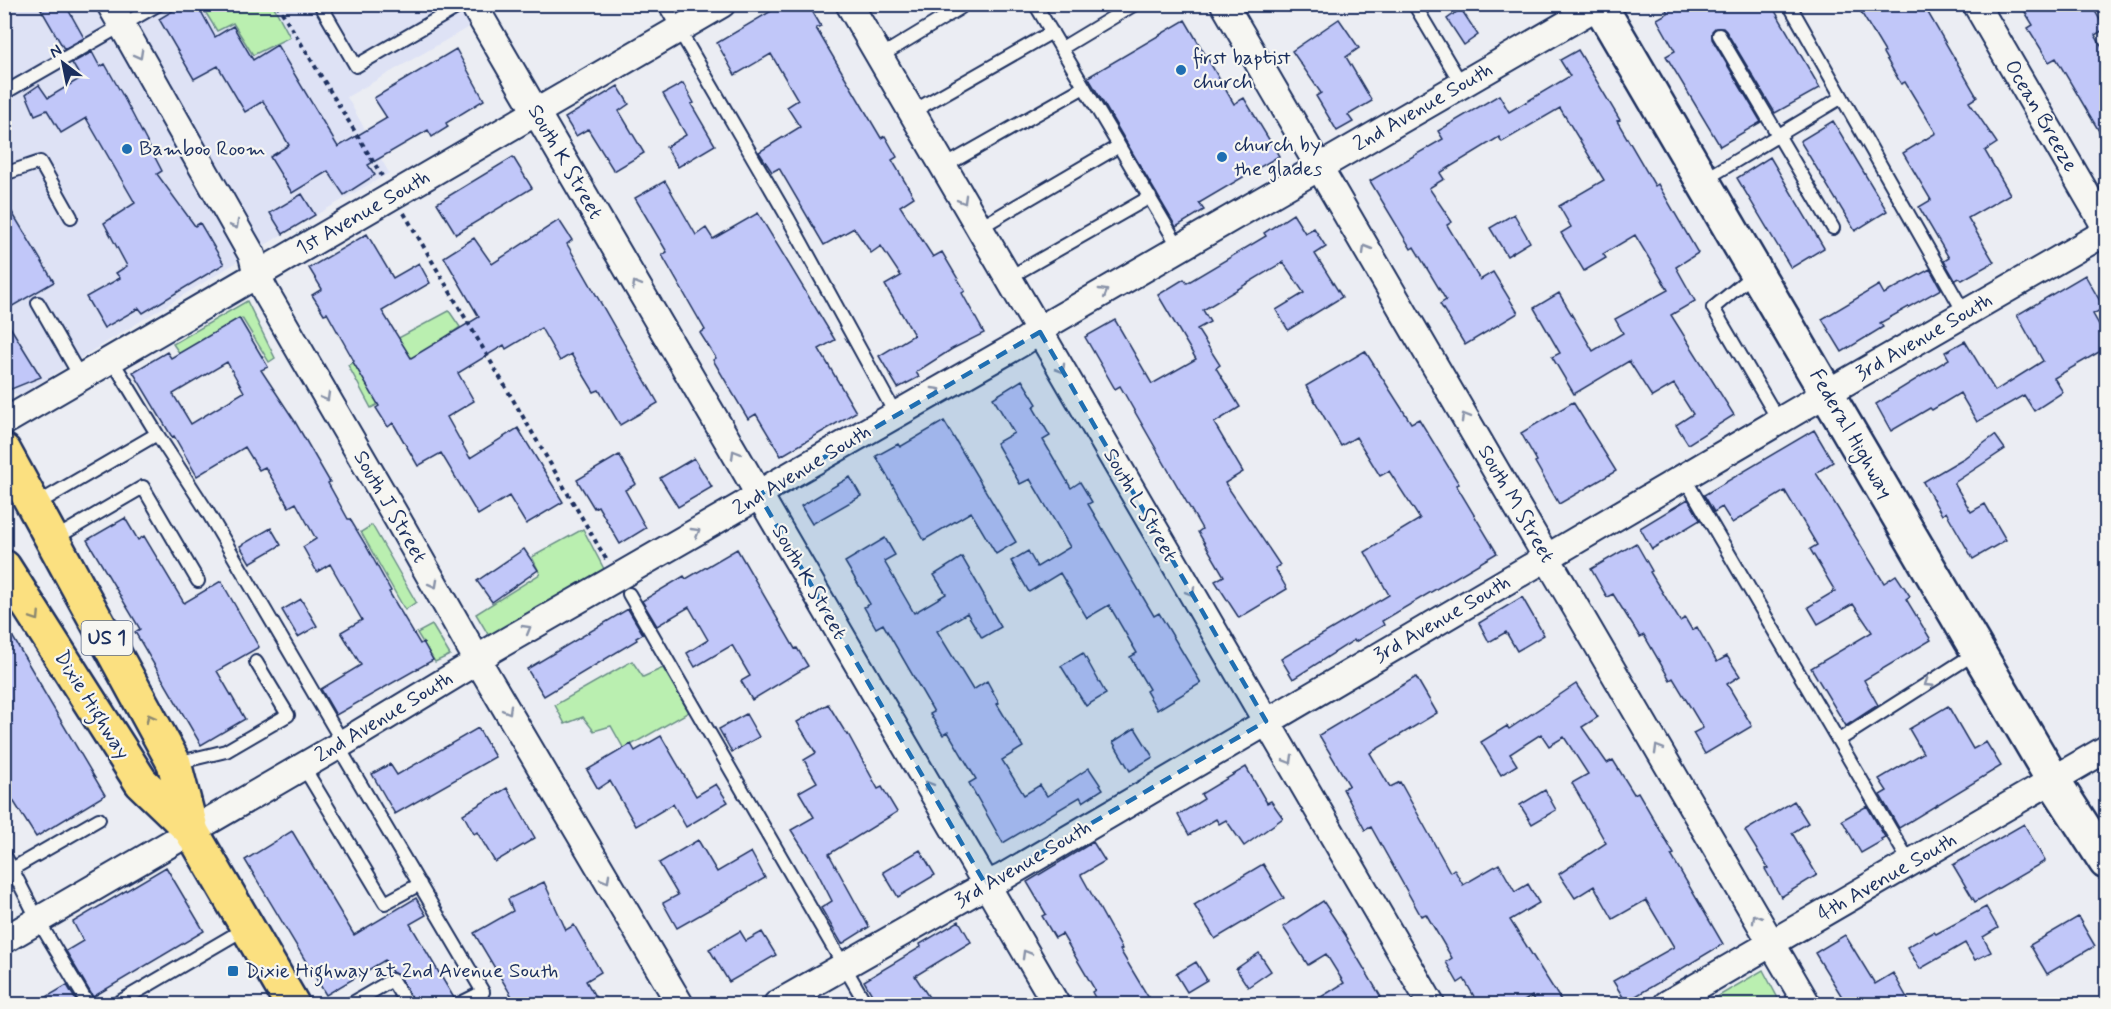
<svg xmlns="http://www.w3.org/2000/svg" width="2111" height="1009" viewBox="0 0 2111 1009" font-family="Mynerve,sans-serif">
  <style>
    .built { fill: #dee2f5 }
    .green { fill: #baefb0; stroke: #6a8f87; stroke-width: 1.5 }
    .building { fill: #c1c7f9; stroke: #1b2f5e; stroke-width: 1.5; fill-rule: evenodd }
    .lines { fill: none; stroke-linecap: round; stroke-linejoin: round }
    .lane-casing { stroke: #1b2f5e; stroke-width: 16 }
    .street-casing { stroke: #1b2f5e; stroke-width: 30 }
    .secondary-casing { stroke: #1b2f5e; stroke-width: 38 }
    .primary-casing { stroke: #1b2f5e; stroke-width: 38 }
    .path { stroke: #1b2f5e; stroke-width: 4; stroke-dasharray: 4.5 4.5; stroke-linecap: butt }
    .lane { stroke: #f6f6f2; stroke-width: 12 }
    .street { stroke: #f6f6f2; stroke-width: 26 }
    .secondary { stroke: #f6f6f2; stroke-width: 33 }
    .primary { stroke: #fbe080; stroke-width: 33 }
    .oneway { stroke: #8892a8 }
    .oneway2 { stroke: #8b886f }
    .marked { fill: #1f6fb2; fill-opacity: 0.2; stroke: #1f6fb2; stroke-width: 4.5; stroke-dasharray: 12 8; stroke-linejoin: round }
    .poi-dot { fill: #1f6fb2; stroke: #f6f6f2; stroke-width: 2 }
    .labels { text-anchor: middle; dominant-baseline: central; stroke-width: 4.5; stroke-linejoin: round; paint-order: stroke }
    .shield { fill: #f6f6f2; stroke: #5d6b8a; stroke-width: 1.5 }
    .shield-label { font-size: 20px; font-weight: bold; fill: #1b2f5e }
    .poi-label { font-size: 21px; fill: #1b2f5e; stroke: #f6f6f2; text-anchor: start }
    .street-label { font-size: 21px; fill: #1b2f5e; stroke: #f6f6f2 }
  </style>
  <rect width="100%" height="100%" fill="#ebedf3"/>
  <filter id="ink" filterUnits="userSpaceOnUse"><feTurbulence type="fractalNoise" baseFrequency=".0167" numOctaves="2"/><feDisplacementMap in="SourceGraphic" scale="12" xChannelSelector="R" yChannelSelector="G"/><feConvolveMatrix kernelMatrix="1 2 1 2 8 2 1 2 1" color-interpolation-filters="sRGB"/></filter>
  <g filter="url(#ink)">
    <path class="built" d="M464 4 474 24 347 97 389 173 283 234 20 395 4 390V5Z"/>
    <path class="green" d="M201 5H273L290 37 253 55 233 23 217 31Z
      M247 301 275 358 269 362 242 318 180 354 173 344Z
      M449 311 460 327 430 348 443 370 371 408 348 365Z
      M372 525 416 602 405 610 361 532Z
      M583 529 604 569 489 636 476 614 540 574 532 557Z
      M432 625 450 655 435 662 417 633Z
      M632 661 643 677 663 668 689 712 624 749 611 726 594 731 583 717 565 724 555 705Z
      M1763 970 1781 1004H1705Z"/>
    <path class="building" d="M38 4H65L84 38 64 49Z
      M184 4H197L215 37 233 26 253 60 277 45 338 147 387 118 374 98 456 49 484 100 446 123 448 127 432 137 428 130 368 165 375 175 344 195 328 171 292 193 270 157 289 145 263 101 245 112 218 66 194 79 159 19Z
      M783 4H808L821 26 816 28 881 138 885 136 897 157 892 160 914 197 900 206 933 257 942 252 965 291 962 293 984 333 952 349 916 372 919 377 898 388 879 356 914 335 885 285 901 276 881 246 871 253 854 228 824 245 779 168 772 172 759 152 800 127 787 107 798 100 771 54 735 75 717 43Z
      M1663 4H1771L1820 88 1775 113 1726 31 1723 28H1715L1712 31V39L1761 122 1720 146 1666 56 1675 51 1657 19 1668 13Z
      M1856 4H1923L1977 97 1969 102 1997 143 1985 151 2010 194 1968 218 1994 262 1962 280 1960 278 1955 280 1944 261 1949 258 1919 207 1931 200 1903 153 1936 133 1905 82 1901 84 1883 53 1885 52Z
      M2020 4H2091L2105 29 2095 35 2106 54V143L2056 58 2049 62 2028 28 2033 25Z
      M1461 9 1478 35 1464 45 1447 19Z
      M1339 19 1359 48 1346 57 1372 101 1348 115 1353 122 1337 131 1316 96 1321 93 1292 51Z
      M1185 20 1234 104 1244 98 1279 156 1199 203 1204 210 1176 227 1088 77Z
      M1578 50 1620 120 1617 121 1655 186 1658 184 1698 253 1676 267 1695 301 1671 315 1734 415 1688 444 1676 425 1693 414 1674 384 1652 397 1629 361 1574 394 1552 357 1560 353 1534 308 1559 293 1593 351 1623 333 1615 319 1668 290 1635 235 1603 254 1606 258 1584 271 1561 233 1571 227 1559 206 1604 180 1560 108 1502 142 1499 137 1440 173 1444 179 1429 188 1452 222 1447 225 1480 280 1493 272 1518 313 1465 345 1440 304 1446 300 1414 247 1411 249 1370 181 1443 139 1438 131 1499 95 1509 112 1570 76 1560 60Z
      M92 52 100 67 105 64 123 96 162 171 157 174 195 226 200 223 224 264 143 313 139 308 104 328 86 297 120 278 116 273 127 266 104 223 135 203 86 118 61 133 47 110 35 115 26 94 39 85 48 98 81 78 72 63Z
      M683 83 694 103 691 104 715 145 678 167 666 147 686 135 663 94Z
      M618 86 629 104 619 111 644 153 614 171 588 129 576 136 565 118Z
      M1833 121 1887 211 1855 231 1800 141Z
      M513 157 532 188 456 234 437 203Z
      M1770 157 1824 248 1791 268 1737 178Z
      M665 181 696 235 706 228 713 239 758 213 835 340 819 349 856 412 781 456 756 414 748 419 713 360 716 358 700 333 705 330 662 255 667 252 635 198Z
      M302 194 315 215 283 234 270 213Z
      M4 199 54 282 4 311Z
      M1293 214 1305 233 1314 228 1326 247 1315 254 1342 297 1288 330 1276 310 1304 293 1283 262 1203 310 1210 322 1197 329 1220 365 1216 368 1240 407 1214 423 1243 472 1225 483 1280 565 1275 568 1287 589 1239 618 1215 581 1224 576 1198 532 1202 529 1120 386 1115 389 1085 337 1115 320 1152 384 1196 359 1158 295 1184 279 1187 283 1266 236 1264 233Z
      M1514 214 1530 242 1507 256 1490 228Z
      M559 220 572 240 567 244 658 403 620 425 599 390 594 392 571 354 560 361 541 328 506 349 504 345 458 373 474 401 447 417 470 458 518 428 563 502 526 524 509 496 478 515 441 453 418 466 393 423 388 427 376 408 379 406 353 362 354 361 327 313 324 314 312 295 322 289 309 268 367 234 393 278 419 263 430 283 382 311 411 358 479 317 444 257 474 238 492 264Z
      M1930 269 1941 289 1880 323 1883 327 1842 352 1822 319 1879 285 1884 294Z
      M2085 275 2104 308 2093 314 2106 337V348L2054 378 2063 392 2034 411 2024 395 1977 422 1960 393 1932 410 1930 408 1891 431 1876 404 1949 359 1945 352 1965 341 1995 391 2043 361 2017 315Z
      M4 317 41 377 4 392Z
      M239 318 268 367 261 370 294 420 330 482 328 483 348 519H350L365 544 391 591 389 592 420 644 423 642 433 660 336 715 321 689 361 665 341 632 362 620 330 564 317 572 303 547 316 539 296 503 289 507 265 467 259 470 245 447 197 476 174 436 172 437 133 372 167 352 171 358ZM227 362 244 392 191 424 173 394Z
      M1365 351 1411 423 1419 419 1459 484 1456 485 1497 553 1382 621 1384 625 1355 642 1354 640 1293 679 1281 659 1389 595 1365 552 1420 519 1389 471 1380 476 1356 437 1341 446 1306 386Z
      M1022 380 1037 404 1033 407 1050 436 1043 440 1071 488 1080 482 1092 502 1088 504 1154 616 1159 613 1201 683 1157 710 1146 691 1149 689 1130 657 1137 653 1109 605 1087 618 1060 573 1029 592 1011 561 1028 551 1037 567 1070 547 1030 479 1020 484 996 443 1014 433 993 398Z
      M1573 402 1616 471 1559 504 1535 462 1537 461 1521 433Z
      M944 421 1016 542 996 554 971 512 924 540 876 456 898 444 900 447Z
      M1814 430 1833 462 1816 473 1884 583 1896 575 1910 596 1906 599 1931 640 1864 680 1878 705 1846 726 1811 668 1872 632 1853 604 1818 624 1808 607 1835 591 1810 549 1817 545 1785 491 1732 523 1722 507 1714 512 1704 495Z
      M1995 435 2005 449 1954 483 1971 512 1985 504 2006 540 1973 559 1946 512 1942 515 1923 482 1964 458Z
      M619 455 636 484 625 490 646 528 620 544 598 506 594 508 577 480Z
      M694 458 712 487 678 507 660 478Z
      M850 477 861 496 812 524 801 506Z
      M1688 499 1700 520 1652 549 1640 528Z
      M125 518 138 540 144 536 184 603 221 581 259 647 217 671 245 719 201 745 135 632 140 629 87 540Z
      M271 528 281 545 250 563 240 546Z
      M885 538 895 555 884 561 914 613 946 594 934 575 962 557 984 595 983 596 1001 627 982 638 967 613 937 631 973 690 987 681 999 703 997 704 1023 747 1002 760 1024 795 1040 785 1047 796 1089 768 1103 789 1083 802 1080 797 1003 843 969 783 976 779 948 732 943 735 930 714 934 712 883 624 876 628 864 607 870 604 845 562Z
      M1636 543 1652 571 1650 572 1680 621 1685 618 1692 630 1697 627 1717 662 1727 656 1740 676 1727 684 1752 726 1705 754 1693 733 1703 728 1673 678 1670 680 1644 635 1640 637 1613 594 1607 597 1591 569Z
      M524 549 538 570 492 602 477 581Z
      M737 549 795 649 797 648 808 666 752 700 741 681 750 676 732 645 695 667 687 653 708 640 689 607 657 626 642 601 684 576 686 579Z
      M1522 597 1544 635 1517 651 1506 632 1489 642 1479 623Z
      M301 599 317 626 298 637 282 610Z
      M628 609 643 634 636 638 637 640 544 696 527 669Z
      M4 622 42 687H41L105 795 36 837 4 786Z
      M1083 653 1106 694 1086 706 1061 666Z
      M1416 677 1437 713 1370 753 1390 787 1400 782 1450 872 1454 869 1463 885 1499 864 1515 892 1528 884 1539 903 1510 920 1564 1005H1536L1532 996 1518 1005H1479L1464 979 1458 983 1446 962 1452 958 1426 914 1421 916 1371 827 1365 830 1343 789 1349 785 1319 735Z
      M1576 684 1598 717 1582 727 1607 763 1613 760 1634 794 1638 792 1674 854 1671 855 1723 944 1626 1002 1613 981 1674 947 1646 900 1613 919 1594 886 1575 898 1559 874 1606 843 1572 783 1588 774 1564 737 1549 746 1541 734 1510 754 1517 765 1501 775 1481 742 1507 726 1509 729Z
      M828 704 847 735 848 734 878 789 882 787 897 812 829 854 869 927 842 944 821 908 832 901 813 864 791 830 814 817 799 792 817 782 804 760 816 753 797 722Z
      M1948 706 1973 749 1986 742 2001 766 1899 828 1880 795 1887 791 1879 779 1923 753 1909 729Z
      M746 714 759 737 732 752 719 729Z
      M478 728 495 757 395 814 372 774 390 764 397 775Z
      M1135 728 1153 757 1130 771 1113 742Z
      M661 736 696 796 716 784 728 802 686 827 673 804 636 826 610 781 598 789 587 770 631 744 635 751Z
      M1246 767 1267 803 1271 801 1283 818 1244 846 1226 820 1219 824 1216 819 1189 835 1178 815 1204 799 1201 794Z
      M507 788 535 838 495 862 477 832 474 834 463 814Z
      M1545 790 1556 810 1532 824 1520 805Z
      M1794 801 1808 823 1792 833 1817 875 1781 897 1765 869 1768 868 1745 831Z
      M1867 806 1885 837 1881 839 1882 841 1861 853 1842 820Z
      M2024 824 2045 861 1975 902 1953 865Z
      M292 831 354 935 416 898 426 915 410 924 454 998 452 1000 445 1005H415L399 976 392 972 385 960 326 995 245 860Z
      M698 840 717 872 751 852 765 878 677 928 663 903 678 895 659 863Z
      M1093 842 1105 861 1081 875 1122 949 1120 950 1153 1005H1099L1092 992 1095 990 1062 934 1055 938 1042 916 1046 914 1027 882Z
      M920 850 935 875 898 897 883 872Z
      M1263 864 1284 898 1215 939 1194 905Z
      M166 867 204 931 93 997 66 951 83 941 73 922Z
      M544 882 566 930 574 925 601 972 586 981 600 1005H517L474 933 513 911 508 899Z
      M1323 901 1348 939 1347 940 1381 997 1368 1005H1308L1344 983 1326 954 1308 965 1283 927Z
      M1986 907 1998 928 1983 937 1991 952 1975 960 1965 943 1920 969 1907 947 1934 932 1936 934Z
      M2078 917 2095 946 2047 974 2030 945Z
      M959 921 971 942 915 976 934 1005H878L864 981 921 947 920 944Z
      M740 931 746 941 762 932 776 955 729 982 709 949Z
      M1845 935 1875 984 1893 973 1911 1005H1847L1815 953Z
      M1259 953 1271 971 1248 987 1236 969Z
      M1196 962 1207 980 1187 992 1176 974Z
      M67 985 78 1004 77 1005H33Z"/>
    <g class="lines">
      <g class="lane-casing">
        <path id="lane" d="M320 4 356 66 463 4
          M664 4 788 218 896 415
          M1035 4 1180 249
          M1414 4 1462 85
          M1789 4 1965 314
          M1719 35 1833 228
          M1062 48 1135 4
          M879 57 960 8
          M4 93 159 4
          M912 112 1052 32
          M943 167 1084 87
          M4 174 40 162 71 217
          M1704 180 1842 97
          M979 228 1119 146
          M1754 274 1713 308 1779 421
          M1008 278 1150 197
          M38 303 81 378
          M157 434 207 511 343 743
          M1684 477 1910 863
          M35 505 157 434 112 360
          M54 539 143 487 198 581
          M629 594 866 1004
          M1839 740 1977 652
          M338 746 483 992 459 1004
          M176 763 226 751 288 715 256 662
          M303 766 385 903 420 884
          M4 854 12 869
          M88 1004 38 920 12 869 99 819
          M116 1004 246 928
          M351 1004 392 980 407 1004"/>
      </g>
      <g class="street-casing">
        <path id="street" d="M110 4 252 255 257 275 265 291 398 520 478 661 680 1004
          M473 4 1056 1004
          M849 4 1431 1004
          M1224 4 1807 1004
          M1976 4 2106 228
          M4 422 722 4
          M4 940 338 746 478 661 491 650 743 505 773 485 1023 342 1052 322 1601 4
          M777 1004 986 885 1003 877 1827 393 2106 232
          M1667 1004 2106 749"/>
      </g>
      <g class="secondary-casing">
        <path id="secondary" d="M1599 4 2053 780 2106 862"/>
      </g>
      <g class="primary-casing">
        <path id="primary" d="M4 451 174 763 192 832 292 1004
          M4 567 141 782 192 831"/>
      </g>
      <path class="path" d="M277 4 382 176
        M404 213 606 559"/>
      <use href="#lane" class="lane"/>
      <use href="#street" class="street"/>
      <use href="#secondary" class="secondary"/>
      <use href="#primary" class="primary"/>
    </g>
    <defs><path id="oneway-chevron" d="M-2-3.5L2.5 0L-2 3.5" fill="none" stroke-width="1.6" stroke-linecap="round" stroke-linejoin="round" transform="scale(1.5)"/></defs>
    <g class="oneway">
      <use href="#oneway-chevron" transform="translate(139 55) rotate(61)"/>
      <use href="#oneway-chevron" transform="translate(963 200) rotate(60)"/>
      <use href="#oneway-chevron" transform="translate(235 225) rotate(61)"/>
      <use href="#oneway-chevron" transform="translate(1366 249) rotate(-120)"/>
      <use href="#oneway-chevron" transform="translate(636 285) rotate(-120)"/>
      <use href="#oneway-chevron" transform="translate(1104 292) rotate(-30)"/>
      <use href="#oneway-chevron" transform="translate(1061 369) rotate(60)"/>
      <use href="#oneway-chevron" transform="translate(937 391) rotate(-30)"/>
      <use href="#oneway-chevron" transform="translate(326 397) rotate(60)"/>
      <use href="#oneway-chevron" transform="translate(1465 417) rotate(-120)"/>
      <use href="#oneway-chevron" transform="translate(735 454) rotate(-120)"/>
      <use href="#oneway-chevron" transform="translate(696 532) rotate(-30)"/>
      <use href="#oneway-chevron" transform="translate(434 584) rotate(61)"/>
      <use href="#oneway-chevron" transform="translate(1191 592) rotate(60)"/>
      <use href="#oneway-chevron" transform="translate(527 629) rotate(-30)"/>
      <use href="#oneway-chevron" transform="translate(1928 683) rotate(147)"/>
      <use href="#oneway-chevron" transform="translate(508 710) rotate(60)"/>
      <use href="#oneway-chevron" transform="translate(1658 749) rotate(-120)"/>
      <use href="#oneway-chevron" transform="translate(1289 760) rotate(60)"/>
      <use href="#oneway-chevron" transform="translate(928 785) rotate(-120)"/>
      <use href="#oneway-chevron" transform="translate(606 879) rotate(60)"/>
      <use href="#oneway-chevron" transform="translate(1756 918) rotate(-120)"/>
      <use href="#oneway-chevron" transform="translate(1026 954) rotate(-120)"/>
    </g>
    <g class="oneway2">
      <use href="#oneway-chevron" transform="translate(36 617) rotate(57)"/>
      <use href="#oneway-chevron" transform="translate(150 718) rotate(-118)"/>
    </g>
  </g>
  <path class="marked" d="M1040 332 1266 721 986 885 759 495Z"/>
  <g class="poi-dot">
    <circle cx="1181" cy="70" r="6"/>
    <circle cx="127" cy="149" r="6"/>
    <circle cx="1222" cy="157" r="6"/>
    <rect x="227" y="965" width="12" height="12" rx="3"/>
  </g>
  <g class="labels">
    <rect class="shield" x="81.5" y="621" width="51" height="34" rx="4.5"/>
    <g class="shield-label">
      <text x="107" y="638">US 1</text>
    </g>
    <g class="poi-label">
      <text x="1193" y="58">first baptist<tspan x="1193" dy="24">church</tspan></text>
      <text x="1234" y="145">church by<tspan x="1234" dy="24">the glades</tspan></text>
      <text x="139" y="149">Bamboo Room</text>
      <text x="245" y="971">Dixie Highway at 2nd Avenue South</text>
    </g>
    <g class="street-label">
      <text transform="translate(1423 107) rotate(-30)">2nd Avenue South</text>
      <text transform="translate(2041 116) rotate(60)">Ocean Breeze</text>
      <text transform="translate(565 162) rotate(60)">South K Street</text>
      <text transform="translate(363 213) rotate(-30)">1st Avenue South</text>
      <text transform="translate(1924 337) rotate(-30)">3rd Avenue South</text>
      <text transform="translate(1851 434) rotate(60)">Federal Highway</text>
      <text transform="translate(802 470) rotate(-31)">2nd Avenue South</text>
      <text transform="translate(1516 504) rotate(60)">South M Street</text>
      <text transform="translate(1140 505) rotate(60)">South L Street</text>
      <text transform="translate(390 507) rotate(60)">South J Street</text>
      <text transform="translate(809 582) rotate(60)">South K Street</text>
      <text transform="translate(1442 619) rotate(-30)">3rd Avenue South</text>
      <text transform="translate(92 705) rotate(58)">Dixie Highway</text>
      <text transform="translate(384 717) rotate(-31)">2nd Avenue South</text>
      <text transform="translate(1023 864) rotate(-30)">3rd Avenue South</text>
      <text transform="translate(1887 877) rotate(-30)">4th Avenue South</text>
    </g>
  </g>
  <rect width="2111" height="1009" fill="none" stroke="#f6f6f2" stroke-width="24"/>
  <rect x="12" y="12" width="2087" height="985" fill="none" stroke="#1b2f5e" stroke-width="2" filter="url(#ink)"/>
  <g transform="translate(63 63) rotate(328)" stroke="#f6f6f2" stroke-width="4.5" paint-order="stroke">
  <path d="M0-4.5L10 22L0 15L-10 22Z" fill="#1b2f5e"/>
  <text y="-9" font-size="16" font-weight="bold" text-anchor="middle" fill="#1b2f5e">N</text>
  </g>
</svg>
